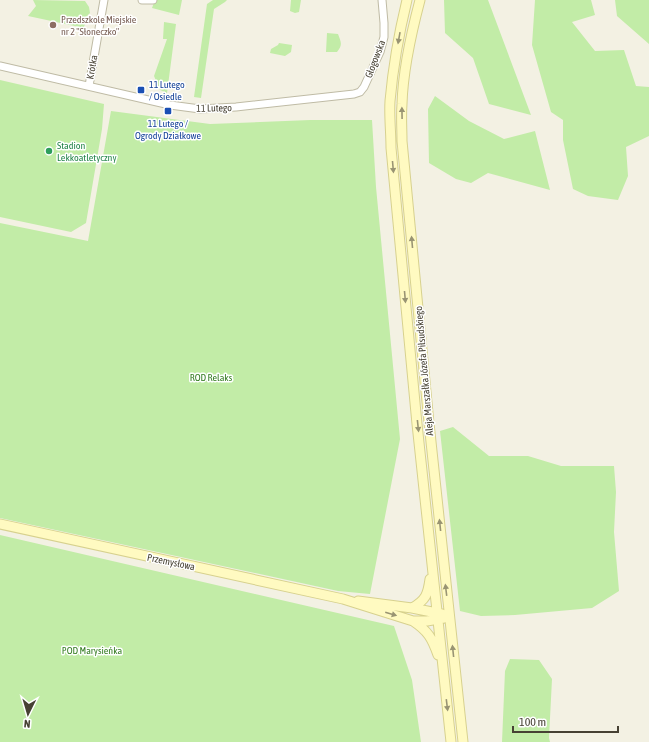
<svg xmlns="http://www.w3.org/2000/svg" width="649" height="742" viewBox="0 0 649 742" font-family="'Asap Condensed',sans-serif">
  <style>
    .green { fill: #c2eca7 }
    .lines { fill: none; stroke-linecap: round; stroke-linejoin: round }
    .street-casing { stroke: #bfbba5; stroke-width: 9 }
    .secondary-casing { stroke: #d7d18e; stroke-width: 11 }
    .street { stroke: #fff; stroke-width: 7 }
    .secondary { stroke: #fffac1; stroke-width: 9 }
    .oneway { fill: #999473 }
    .education-dot { fill: #8d6e63; stroke: #fff; stroke-width: 1.5 }
    .transit-dot { fill: #1a4fb4; stroke: #fff; stroke-width: 1.5 }
    .leisure-dot { fill: #2e9e5b; stroke: #fff; stroke-width: 1.5 }
    .labels { text-anchor: middle; dominant-baseline: central; stroke-width: 3; stroke-linejoin: round; paint-order: stroke }
    .education-label { font-size: 10px; fill: #785e54; stroke: #fff; text-anchor: start }
    .street-label { font-size: 10px; fill: #464133; stroke: #fff }
    .transit-label { font-size: 10px; fill: #164399; stroke: #fff; text-anchor: start }
    .leisure-label { font-size: 10px; fill: #27864d; stroke: #fff; text-anchor: start }
    .park-label { font-size: 10px; fill: #347c21; stroke: #fff }
  </style>
  <rect width="100%" height="100%" fill="#f3f1e3"/>
  <path class="green" d="M33 0 85 1 89 7 90 13 86 17 84 28 28 16 36 6Z
    M155 0H182L179 15 152 8Z
    M213 0H227L225 2 214 9 201 98 194 97 207 4Z
    M291 0H301L299 12 295 13 290 11Z
    M444 0H488L531 115 489 104 473 58 445 33Z
    M535 0H591L595 15 572 22 595 51 624 50 636 86 649 87V136L626 147 628 176 618 200 588 196 573 189 563 140V120L551 112 532 45Z
    M615 0H649V44L617 16Z
    M164 22 176 24 167 93 160 90 154 76 167 39H163Z
    M327 33 338 34C341 42 343 45 337 52H326Z
    M279 43 292 45 291 52 285 56 270 53 271 49 278 45Z
    M0 80 104 104 102 129 86 223 71 232 0 217Z
    M435 96 469 121 504 139 535 131 550 190 488 173 471 183 456 179 429 163 428 109Z
    M111 111 210 124 310 120H372L376 187 400 439 370 594 338 591 0 518V223L88 241Z
    M453 427 489 456H528L561 466H614L616 492 614 532 619 591 592 608 515 615 481 616 460 611 440 431Z
    M0 535 394 626 412 680 421 742H0Z
    M510 659 539 660 552 679 549 738 550 742H502L505 671Z"/>
  <g class="lines">
    <g class="street-casing">
      <path id="street" d="M142 0H153
        M0 66 170 105 200 109 236 107 354 94 360 92 364 87 380 52 384 37V23L382 0
        M89 86 104 0"/>
    </g>
    <g class="secondary-casing">
      <path id="secondary" d="M407 0C399 33 393 67 390 101 389 116 391 132 391 148L417 424 451 742
        M420 0C411 34 403 69 402 104 401 116 402 129 402 141L429 423 463 742
        M0 524 343 599 413 621H427L444 618
        M358 601 412 608 442 614
        M412 608C426 600 428 594 430 579
        M413 621C428 631 432 638 438 655"/>
    </g>
    <use href="#street" class="street"/>
    <use href="#secondary" class="secondary"/>
  </g>
  <defs><path id="oneway-solid" d="M-6-.8H1V-3.2L6.5 0L1 3.2V.8H-6Z"/></defs>
  <g class="oneway">
    <use href="#oneway-solid" transform="translate(399 38) rotate(100)"/>
    <use href="#oneway-solid" transform="translate(402 113) rotate(-91)"/>
    <use href="#oneway-solid" transform="translate(393 167) rotate(85)"/>
    <use href="#oneway-solid" transform="translate(412 242) rotate(-95)"/>
    <use href="#oneway-solid" transform="translate(405 297) rotate(85)"/>
    <use href="#oneway-solid" transform="translate(418 426) rotate(84)"/>
    <use href="#oneway-solid" transform="translate(440 525) rotate(-96)"/>
    <use href="#oneway-solid" transform="translate(446 590) rotate(-97)"/>
    <use href="#oneway-solid" transform="translate(391 614) rotate(16)"/>
    <use href="#oneway-solid" transform="translate(453 651) rotate(-96)"/>
    <use href="#oneway-solid" transform="translate(447 705) rotate(83)"/>
  </g>
  <circle class="education-dot" cx="53" cy="25" r="4"/>
  <g class="transit-dot">
    <rect x="137" y="86" width="8" height="8" rx="2"/>
    <rect x="164" y="107" width="8" height="8" rx="2"/>
  </g>
  <circle class="leisure-dot" cx="49" cy="151" r="4"/>
  <g class="labels">
    <g class="education-label">
      <text x="61" y="19">Przedszkole Miejskie<tspan x="61" dy="12">nr 2 "Słoneczko"</tspan></text>
    </g>
    <g class="street-label">
      <text transform="translate(375 59) rotate(-69)">Głogowska</text>
      <text transform="translate(92 67) rotate(-80)">Krótka</text>
      <text transform="translate(214 108) rotate(-1)">11 Lutego</text>
      <text transform="translate(424 371) rotate(-95)">Aleja Marszałka Józefa Piłsudskiego</text>
      <text transform="translate(171 562) rotate(12)">Przemysłowa</text>
    </g>
    <g class="transit-label">
      <text x="149" y="84">11 Lutego<tspan x="149" dy="12">/ Osiedle</tspan></text>
      <text x="168" y="123" text-anchor="middle">11 Lutego /<tspan x="168" dy="12">Ogrody Działkowe</tspan></text>
    </g>
    <g class="leisure-label">
      <text x="57" y="145">Stadion<tspan x="57" dy="12">Lekkoatletyczny</tspan></text>
    </g>
    <g class="park-label">
      <text x="211" y="377">ROD Relaks</text>
      <text x="92" y="650">POD Marysieńka</text>
    </g>
  </g>
  <g transform="translate(28 714) rotate(185)" stroke="#ffffff" stroke-width="3" paint-order="stroke">
  <path d="M0-3L7 15L0 10L-7 15Z" fill="#464133"/>
  <text y="-6" font-size="11" font-weight="bold" text-anchor="middle" fill="#464133">N</text>
  </g>
  <path d="M513 726v6h105v-6" fill="none" stroke="#464133" stroke-width="2"/>
  <text x="519" y="726" font-size="12" fill="#464133" stroke="#ffffff" stroke-width="3" paint-order="stroke">100 m</text>
</svg>
